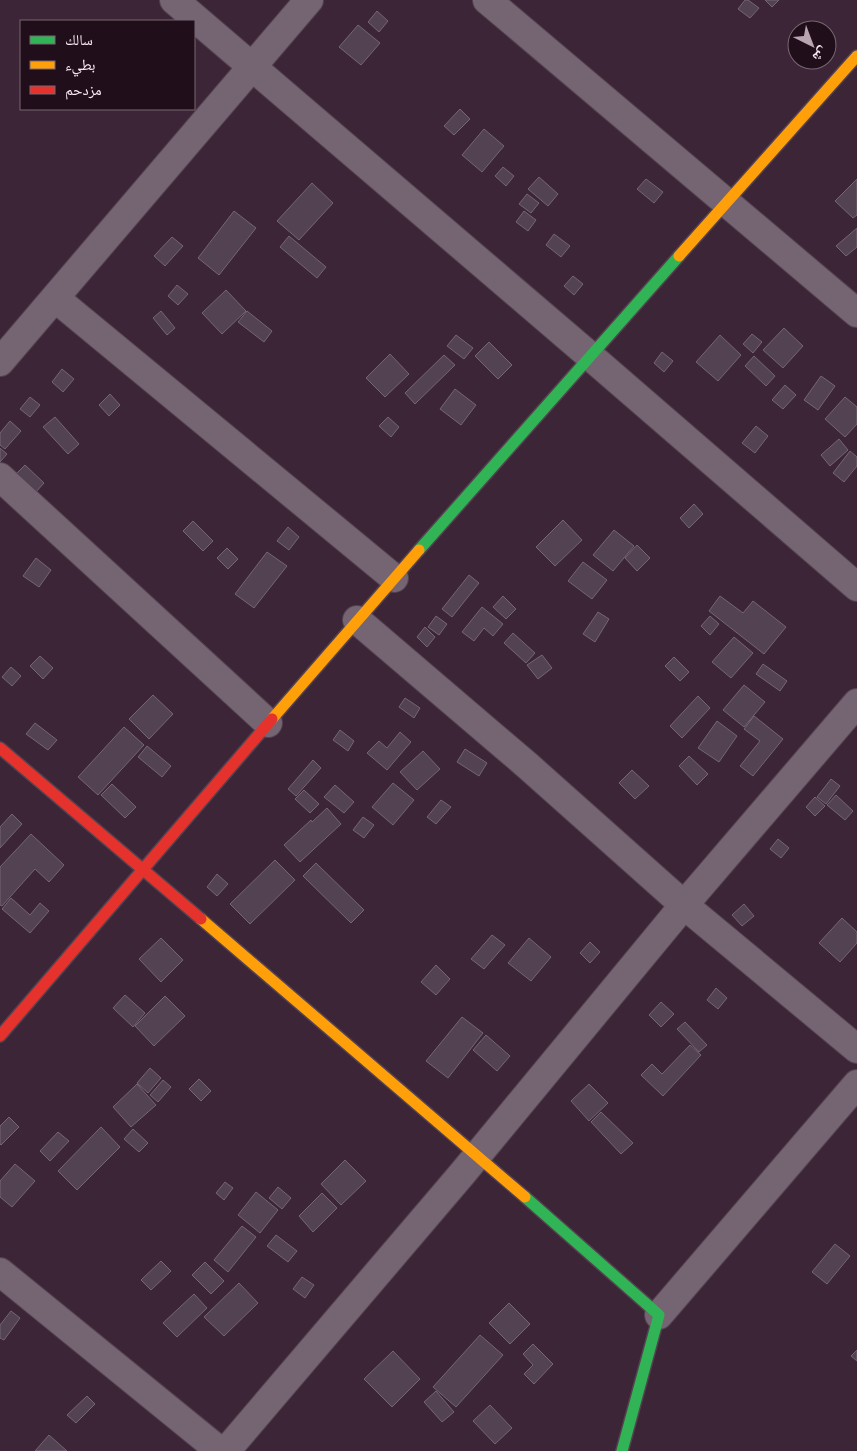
<svg xmlns="http://www.w3.org/2000/svg" width="857" height="1451" viewBox="0 0 857 1451" font-family="Figtree,'Noto Naskh Arabic',sans-serif">
  <style>
    .building { fill: #524252; stroke: #756575 }
    .lines { fill: none; stroke-linecap: round; stroke-linejoin: round }
    .street-casing { stroke: #544250; stroke-width: 30 }
    .fast-casing { stroke: #544250; stroke-width: 14 }
    .slow-casing { stroke: #544250; stroke-width: 14 }
    .jam-casing { stroke: #544250; stroke-width: 14 }
    .street { stroke: #756471; stroke-width: 28 }
    .fast { stroke: #30b455; stroke-width: 11 }
    .slow { stroke: #ff9f0a; stroke-width: 11 }
    .jam { stroke: #e5322d; stroke-width: 11 }
  </style>
  <rect width="100%" height="100%" fill="#3b2536"/>
  <path class="building" d="M745 0H748L759 8 750 18 738 9Z
    M765 0H779L772 7Z
    M377 11 388 21 379 32 368 22Z
    M358 25 380 43 361 65 339 47Z
    M460 109 470 119 454 135 444 126Z
    M484 129 504 146 482 172 462 155Z
    M503 167 514 176 506 186 495 176Z
    M539 177 558 194 548 206 528 189Z
    M646 179 663 192 654 203 637 189Z
    M857 179V215L853 218 835 201Z
    M312 183 333 203 299 240 277 221Z
    M527 194 539 203 531 213 519 204Z
    M234 211 256 228 219 275 198 258Z
    M524 211 536 220 528 231 516 222Z
    M857 228V247L846 256 836 246Z
    M554 234 570 246 561 257 546 245Z
    M289 236 326 267 317 278 280 247Z
    M172 237 183 246 165 266 154 256Z
    M573 276 583 284 574 295 564 286Z
    M177 285 188 294 178 305 168 296Z
    M226 290 246 311 222 334 202 313Z
    M161 311 175 328 167 335 153 318Z
    M247 311 272 331 264 342 238 322Z
    M784 328 803 346 783 368 763 350Z
    M752 334 762 342 753 353 743 344Z
    M456 335 473 348 464 359 447 346Z
    M720 335 741 355 718 381 696 362Z
    M489 342 512 365 498 379 475 356Z
    M662 352 673 361 664 372 654 363Z
    M390 354 409 374 385 397 366 378Z
    M444 355 455 365 415 404 405 393Z
    M754 356 775 376 766 386 745 366Z
    M62 369 74 379 63 392 52 382Z
    M821 376 835 386 818 410 804 400Z
    M785 385 796 395 783 409 772 400Z
    M455 389 476 405 461 425 440 409Z
    M110 394 120 405 109 416 99 405Z
    M30 397 40 405 30 417 20 409Z
    M845 397 857 407V424L845 437 825 419Z
    M55 417 79 444 68 454 43 427Z
    M388 417 399 427 391 437 379 426Z
    M10 421 21 431 5 449 0 445V433Z
    M756 426 768 436 755 453 742 443Z
    M839 439 848 450 830 466 821 455Z
    M0 448 7 454 0 462Z
    M850 451 857 457V466L844 482 833 473Z
    M25 465 44 483 35 493 15 475Z
    M694 504 703 514 689 528 680 518Z
    M563 520 582 540 555 566 536 547Z
    M193 521 213 541 203 551 183 531Z
    M288 527 299 537 289 550 277 541Z
    M614 530 634 546 613 571 593 555Z
    M637 545 650 558 637 571 625 558Z
    M227 548 238 559 228 569 217 558Z
    M267 552 287 566 254 608 235 594Z
    M36 558 51 570 39 587 23 576Z
    M583 562 607 580 592 599 568 581Z
    M469 575 479 583 452 617 442 609Z
    M503 596 516 609 506 619 493 607Z
    M720 596 743 613 753 601 786 627 764 654 709 611Z
    M482 607 503 624 493 636 484 628 474 641 462 632Z
    M598 612 609 619 595 642 583 634Z
    M436 616 447 624 439 635 428 627Z
    M710 616 719 624 710 635 701 626Z
    M425 627 435 637 427 647 417 637Z
    M513 633 535 653 526 663 504 643Z
    M734 637 753 653 731 678 712 662Z
    M542 655 552 668 538 679 527 665Z
    M40 656 53 668 43 679 30 666Z
    M674 657 689 672 680 681 665 666Z
    M763 664 787 681 780 691 756 674Z
    M11 667 21 676 12 686 2 677Z
    M744 685 765 702 744 727 723 710Z
    M153 695 173 714 149 739 129 719Z
    M698 696 710 708 682 738 670 726Z
    M405 698 420 708 414 718 399 707Z
    M754 716 783 739 753 776 740 766 760 741 744 729Z
    M717 721 737 736 719 762 698 748Z
    M35 723 57 740 48 750 26 734Z
    M124 727 144 745 98 795 78 777Z
    M340 730 354 741 348 751 333 740Z
    M400 732 411 742 387 770 367 753 379 741 387 748Z
    M147 746 171 766 162 777 138 757Z
    M465 749 487 763 479 776 457 762Z
    M423 751 440 769 417 790 400 772Z
    M689 756 708 774 697 785 679 766Z
    M313 760 321 768 296 796 288 789Z
    M632 770 649 786 635 799 619 783Z
    M831 779 840 786 826 804 817 797Z
    M393 783 414 800 393 825 372 807Z
    M112 784 136 807 125 818 101 795Z
    M335 785 354 802 344 813 324 797Z
    M304 790 319 804 310 813 295 799Z
    M836 795 853 811 845 820 827 805Z
    M815 797 825 806 815 816 806 807Z
    M441 800 451 807 436 824 427 817Z
    M327 808 341 824 300 862 284 845 311 820 312 822Z
    M12 814 22 824 0 848V827Z
    M363 817 374 825 364 838 353 830Z
    M31 834 64 865 49 882 35 869 2 906 0 905V867Z
    M778 839 789 848 781 858 770 849Z
    M275 860 295 880 250 924 230 904Z
    M316 863 364 910 351 923 303 876Z
    M217 874 228 884 217 896 207 887Z
    M11 898 30 915 40 903 49 911 30 933 2 909Z
    M744 904 754 916 742 926 732 915Z
    M842 918 857 932V943L840 962 819 943Z
    M492 935 505 945 484 969 471 959Z
    M161 938 183 960 161 982 139 959Z
    M529 938 551 957 531 981 508 963Z
    M590 942 600 952 590 963 580 953Z
    M436 965 450 979 436 995 421 982Z
    M716 988 727 998 718 1009 707 1000Z
    M125 995 145 1013 133 1027 113 1008Z
    M165 996 185 1016 154 1046 135 1026Z
    M661 1002 674 1014 661 1027 649 1015Z
    M462 1017 483 1033 448 1078 426 1061Z
    M685 1022 707 1045 699 1052 677 1029Z
    M486 1035 510 1056 497 1071 473 1050Z
    M690 1045 701 1055 663 1096 641 1075 652 1064 662 1074Z
    M150 1068 161 1078 148 1093 137 1083Z
    M199 1079 211 1091 201 1101 189 1089Z
    M163 1080 171 1087 158 1102 150 1095Z
    M137 1084 156 1105 131 1127 113 1107Z
    M589 1084 608 1103 589 1121 571 1101Z
    M601 1112 633 1143 621 1154 591 1122Z
    M9 1117 19 1127 1 1145 0 1144V1126Z
    M101 1127 120 1147 77 1190 58 1171Z
    M133 1129 148 1143 139 1152 124 1139Z
    M58 1132 69 1141 50 1161 40 1151Z
    M345 1160 366 1181 341 1205 321 1184Z
    M15 1164 35 1181 12 1207 0 1197V1181Z
    M225 1182 233 1188 224 1200 216 1193Z
    M278 1187 291 1198 282 1209 269 1198Z
    M256 1192 278 1210 260 1233 238 1215Z
    M322 1193 337 1208 313 1232 299 1216Z
    M242 1226 256 1237 228 1272 214 1260Z
    M276 1235 297 1251 288 1262 267 1246Z
    M835 1244 850 1256 827 1284 812 1272Z
    M161 1261 171 1271 151 1290 141 1280Z
    M205 1262 224 1281 211 1294 192 1275Z
    M302 1277 314 1285 305 1298 293 1289Z
    M239 1283 258 1303 224 1336 204 1317Z
    M194 1294 207 1308 177 1337 163 1323Z
    M509 1303 530 1324 510 1344 489 1323Z
    M11 1311 20 1318 4 1340 0 1338V1325Z
    M480 1335 503 1355 456 1407 433 1387Z
    M533 1344 553 1364 534 1384 524 1374 533 1365 523 1354Z
    M857 1350V1361L851 1356Z
    M393 1351 420 1379 392 1407 364 1379Z
    M436 1391 454 1412 442 1422 424 1402Z
    M87 1396 95 1404 76 1423 67 1415Z
    M490 1405 512 1428 495 1444 473 1421Z
    M49 1435 67 1451H35Z"/>
  <g class="lines">
    <g class="street-casing">
      <path id="street" d="M174 0 590 356 857 587
        M487 0 857 313
        M55 298 394 578
        M0 362 309 0
        M0 477 268 723
        M357 620 528 766 684 905 857 1049
        M0 1272 220 1451
        M659 1315 857 1084
        M226 1451 462 1174 684 905 857 703"/>
    </g>
    <g class="fast-casing">
      <path id="fast" d="M419 550 679 256
        M525 1197 659 1315 622 1451"/>
    </g>
    <g class="slow-casing">
      <path id="slow" d="M679 256 857 56
        M272 719 419 550
        M201 919 525 1197"/>
    </g>
    <g class="jam-casing">
      <path id="jam" d="M0 748 201 919
        M0 1036 272 719"/>
    </g>
    <use href="#street" class="street"/>
    <use href="#fast" class="fast"/>
    <use href="#slow" class="slow"/>
    <use href="#jam" class="jam"/>
  </g>
  <rect x="20" y="20" width="175" height="90" fill="#200f1b" stroke="#786673"/>
  <rect x="30" y="36" width="25" height="8" fill="#30b455" stroke="#786673"/>
  <text x="65" y="45" font-size="15" fill="#fde8f6">سالك</text>
  <rect x="30" y="61" width="25" height="8" fill="#ff9f0a" stroke="#786673"/>
  <text x="65" y="70" font-size="15" fill="#fde8f6">بطيء</text>
  <rect x="30" y="86" width="25" height="8" fill="#e5322d" stroke="#786673"/>
  <text x="65" y="95" font-size="15" fill="#fde8f6">مزدحم</text>
  <g transform="translate(812 45) rotate(138)"><circle r="24" fill="#200f1b" stroke="#786673"/>
  <path d="M0-4L9 19L0 12L-9 19Z" fill="#b9a4b3"/>
  <text y="-8" font-size="14" font-weight="bold" text-anchor="middle" fill="#fde8f6">ش</text>
  </g>
</svg>
